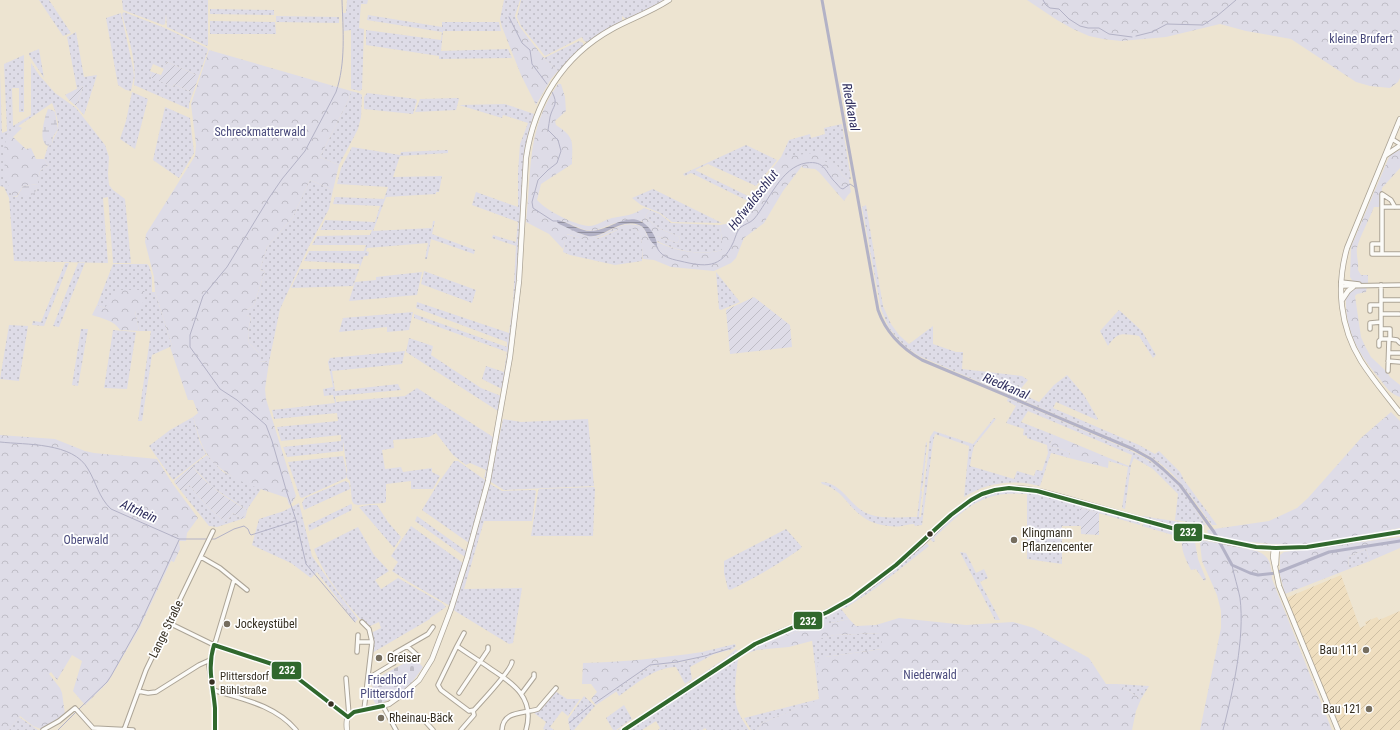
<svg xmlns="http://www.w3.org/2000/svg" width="1400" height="730" viewBox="0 0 1400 730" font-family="'Roboto Condensed',sans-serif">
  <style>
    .industrial { fill: url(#industrial-furrows) }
    .grass { fill: url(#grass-dots); fill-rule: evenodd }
    .forest { fill: url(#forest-crowns); fill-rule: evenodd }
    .wetland { fill: url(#wetland-marsh) }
    .cemetery { fill: url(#cemetery-stones) }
    .garden { fill: url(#garden-furrows) }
    .water { fill: url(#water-rules) }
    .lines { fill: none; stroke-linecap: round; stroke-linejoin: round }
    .stream { stroke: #b3b2c6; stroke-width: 1 }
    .canal { stroke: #b3b2c6; stroke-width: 3 }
    .street-casing { stroke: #aca496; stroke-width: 5.5 }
    .secondary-casing { stroke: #aca496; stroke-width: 6 }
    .street { stroke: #fcfbf8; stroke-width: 3.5 }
    .secondary { stroke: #fcfbf8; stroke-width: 4.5 }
    .bus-1-casing { stroke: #fff; stroke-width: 7 }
    .bus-1 { stroke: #30682d; stroke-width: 4 }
    .bus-dot { fill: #362f22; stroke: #fff; stroke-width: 1.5 }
    .poi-dot { fill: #766e5f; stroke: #fff; stroke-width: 1.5 }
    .labels { text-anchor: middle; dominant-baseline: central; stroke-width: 3.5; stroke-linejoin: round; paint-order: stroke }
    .bus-label { font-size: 11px; fill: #362f22; stroke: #fff; text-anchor: start }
    .park-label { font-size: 12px; fill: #494a7c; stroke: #fff }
    .poi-label { font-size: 12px; fill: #362f22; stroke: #fff; text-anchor: start }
    .street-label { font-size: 12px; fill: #362f22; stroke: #fff }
    .water-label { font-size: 13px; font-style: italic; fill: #2e2d5d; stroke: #fff }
    .line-badge { stroke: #fff; stroke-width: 1.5 }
    .badge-label { font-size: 11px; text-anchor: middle; font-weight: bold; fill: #fff }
  </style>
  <defs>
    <pattern id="industrial-furrows" width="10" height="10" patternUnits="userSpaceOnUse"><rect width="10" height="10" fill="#efdebf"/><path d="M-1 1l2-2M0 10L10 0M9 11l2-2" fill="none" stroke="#cebfa4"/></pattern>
    <pattern id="grass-dots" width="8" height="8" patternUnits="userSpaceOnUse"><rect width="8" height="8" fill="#dedce7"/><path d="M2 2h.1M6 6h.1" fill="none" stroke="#bfbdc6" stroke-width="1.8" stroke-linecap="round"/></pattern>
    <pattern id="forest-crowns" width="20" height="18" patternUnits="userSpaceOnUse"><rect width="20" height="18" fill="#dedce7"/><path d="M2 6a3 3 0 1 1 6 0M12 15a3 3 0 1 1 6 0" fill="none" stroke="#bfbdc6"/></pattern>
    <pattern id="wetland-marsh" width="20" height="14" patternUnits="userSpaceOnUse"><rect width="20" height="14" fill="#dedce7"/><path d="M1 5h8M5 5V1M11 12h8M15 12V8" fill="none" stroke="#bfbdc6"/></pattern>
    <pattern id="cemetery-stones" width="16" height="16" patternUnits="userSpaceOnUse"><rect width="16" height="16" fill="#dedce7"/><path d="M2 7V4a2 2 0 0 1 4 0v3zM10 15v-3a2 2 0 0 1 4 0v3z" fill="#bfbdc6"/></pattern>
    <pattern id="garden-furrows" width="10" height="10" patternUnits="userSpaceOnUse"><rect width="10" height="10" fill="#dedce7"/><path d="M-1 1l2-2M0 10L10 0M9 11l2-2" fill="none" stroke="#bfbdc6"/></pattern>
    <pattern id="water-rules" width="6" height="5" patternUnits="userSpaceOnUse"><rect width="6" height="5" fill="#b3b2c6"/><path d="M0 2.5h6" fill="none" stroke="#9291a0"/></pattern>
  </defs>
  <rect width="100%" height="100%" fill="#ede4d1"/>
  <path class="industrial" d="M1341 575 1360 628 1366 625 1365 622 1377 617 1379 620 1400 611V730H1341L1286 598Z"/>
  <path class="grass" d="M39 0H49L71 33 63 36Z
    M122 0H208V45L207 46 167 27 166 14 165 24 163 25 123 10Z
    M347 0H368L367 4H361L359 28 364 29 362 89 360 91 351 89V30L344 31 343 13H346Z
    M504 0H520L515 16 520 27H502L500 19Z
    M521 0H665L647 10 626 19 622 16V21L590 41 587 42 584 41 582 37 545 56 521 26 517 17Z
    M210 9 274 10V15L210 14Z
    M124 12 165 28 207 48 208 50 199 76 167 62 164 69 153 64 150 71 152 72 150 76 173 87 174 84 193 93 189 104V109L134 85C137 61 128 37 122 14Z
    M121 13 133 68 134 76 131 91 126 90 118 85 106 18Z
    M368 15 442 27V22H499L501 31H443L441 51 508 49 512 58 439 59V56L366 45V30L441 40 442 32 367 20Z
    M276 16 339 17V23L276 22Z
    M210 21 275 22 276 34H210Z
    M76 32 84 77 97 75 84 115 76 106 83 87 82 86 77 89 67 37Z
    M579 41 583 43V47L559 72 544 58Z
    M39 49 44 78 29 55V53Z
    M24 55V112H19V88H12L13 126 31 115V63L39 75 55 93 76 108 105 145 109 157 108 174 109 185 113 190 125 199 131 263H113L108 197 103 198 108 263 14 261 9 198 4 187 0 186V72L2 133 7 131 4 64ZM52 103C55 110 59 121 58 129 57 133 53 138 52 144L48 146 44 159 49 165 40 171 36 191 18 197 12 196 7 134Z
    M351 91 359 93 362 95 361 117 358 129 339 165 320 157 349 99Z
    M132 92 148 99 135 149 120 139 126 121Z
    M367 93 416 99 417 101 413 114 364 109V97Z
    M458 98 459 99 456 110 415 112 420 99Z
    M505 104 534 114 524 155 517 275 509 353 487 478H484L486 470 470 463 466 465 453 455 436 433 429 437 393 440 394 448 382 450 385 469 401 467 403 472 432 468V472L440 476 433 489H411V481L386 484V502L384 503 358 505 354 504 352 501 350 481 347 478V470L343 441V451L287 457 283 447 341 441V435L281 441 277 427 338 421 337 413 274 419 272 410 335 403 333 395 324 396 323 389 333 387 328 362 330 358 405 351 402 364 332 371 335 391 398 384 401 390 335 396 336 402 405 396 417 388 493 437 498 411 406 352 409 338 433 346 431 355 481 388 501 396 502 389 482 379 486 366 504 372 507 352 414 318V314L507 347V342L416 308 417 302 509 333 513 303 516 246 492 238 493 235 516 242 518 222 472 205 476 192 518 207V172L520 144 528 123 503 115 502 118 459 105Z
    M165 107 190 118 194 153 179 178 153 160Z
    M842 124 851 179 849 180 842 175 836 164 781 157 789 140 810 134 811 138 825 134 824 128Z
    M746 145 777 160 756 186 708 164 695 170 750 197 748 201 691 173 685 176 683 174Z
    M352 147 400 155 401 152 448 150V153L400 156 393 177 442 176 439 192H436V194L386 197 373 231 432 228 433 221H435L432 234 475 250 474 254 431 239 427 259H425L428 243 367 248 366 251 369 252 368 256H364L353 286 291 288 300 269H359L360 264 304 261 309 251H364L366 245H312L317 236 370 235 372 230H320L325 220 375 222 380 206 333 204 335 197 384 199 388 187 337 184 341 168Z
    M310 180 333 190 329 209 308 248 280 309 269 362 258 361 259 353 249 343 248 332 251 317 247 315V310L254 305 265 271 260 270 267 247 293 217Z
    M653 189 722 223 672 222 660 213 641 205 632 198Z
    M866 205 883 306 891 324 899 335 909 344 933 326V344L956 352H963L962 369 1022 376 1028 380 1018 392 1039 402 1054 385 1067 375 1084 395 1098 419 1097 420 1056 402 1053 408 1139 445 1155 454 1159 451 1180 472 1184 480 1217 525H1212C1195 503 1180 477 1157 461 1148 455 1139 450 1129 446L919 356 906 347 898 339 889 328 881 309 862 207Z
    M650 210 660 214 671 223 720 225 722 241V250C700 256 677 251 657 241V236L678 243 680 237 658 228 645 217Z
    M619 229H636C643 234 643 252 642 261L615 265 570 255 563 252 566 234C593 242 595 241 619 229Z
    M65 263H69L44 326 32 325 33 321 41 322Z
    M78 263H85L59 327 53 326Z
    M113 264H147L149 266 152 276V292H155L172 346 152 355 142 421H138L151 331H139L135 311 105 308 97 305Z
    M424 271 476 290 472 303 421 284Z
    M422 272 417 295 349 301 355 282 376 280V277Z
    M716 272 740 302 721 310 719 309Z
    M1119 310 1142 331 1156 355 1153 358 1139 336C1123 334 1118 331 1108 346L1100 331Z
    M413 312 409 330 387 332V327L339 332 343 318Z
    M9 325 28 326 19 381 0 379Z
    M81 329H88L78 386 72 385Z
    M113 330 136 332 127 389 104 388Z
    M1008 398 1127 449C1140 455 1153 462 1164 471 1181 485 1193 506 1206 525 1196 525 1186 521 1175 520L1178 494 1153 469 1134 458 1131 465 1125 509 1122 508 1128 467 1109 461V458L1129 466 1132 455 1028 411 1021 422 1054 435 1049 446 1070 452 1069 458 1051 453 1040 486C1012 479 988 482 964 497L969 446 935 434 933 442 922 525 915 526 914 524C909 524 906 525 902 526 890 528 872 524 863 517 847 506 843 490 822 484L821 482C840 482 849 503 864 512 879 520 900 517 917 517L926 442 927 443 923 485 921 490 922 492 919 517H921L930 437 934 431 973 444 994 418 996 419 974 446 972 454 970 466 1014 479 1017 471 1034 476 1036 470 1042 471 1048 453 1047 445 1027 438V436L1023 435 1024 429 1006 423 1016 406 1007 401Z
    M193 417 200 442 206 454 173 480 149 446 170 430Z
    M503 419 521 422 588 419 594 486 504 490 491 482 490 480Z
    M207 455 223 472 261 489 248 508 245 518 217 527 209 526 181 491 189 485 209 508 226 522 233 513 242 519 247 510 212 487 192 466Z
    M343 456 347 474 346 478 302 498 300 497 288 462Z
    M454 461H458L485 480 486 483 470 544 450 606 409 582 392 571 398 562 391 556 411 526 463 563 465 557 415 521 417 516 466 551 469 543 422 510 439 482Z
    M345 481 349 483 350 489 304 510 302 503 305 498Z
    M490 484 502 491 534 490 536 491 532 521H484L464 589 522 588 513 643 509 644 455 611 453 609 469 558 489 485Z
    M594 487 595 489 593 536H531L538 492 539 489Z
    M1009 490 1033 492 1139 521 1140 524V525L1081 508V526H1062V564L1027 559V494C981 490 965 509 934 538L935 541 933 542 930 539 931 537C956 513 972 494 1009 490Z
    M299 503 312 556 335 589 358 619 355 622 317 572 311 578 291 563 252 545 259 519 284 511Z
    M351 504 352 505V510L309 531 308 525Z
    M369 505H377L388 522 401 537 394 548 359 507Z
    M1144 516C1160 520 1178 520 1195 526L1197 529 1194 532 1143 518Z
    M1145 523 1195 537V542L1186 539 1182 542 1183 538 1142 526Z
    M358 527 374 555 389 571 375 580 381 589 398 578 442 603 446 607 430 618V619L372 653 371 633 381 628 379 622 368 627C348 606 324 577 314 549Z
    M786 529 802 547 800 549C777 565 755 578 730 590L728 589 724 573V561Z
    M927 543 929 546 876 588 844 609 843 606Z
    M1366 549 1370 561 1349 569 1348 557Z
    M960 552 966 553 976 573 984 569 988 578 980 582 1000 620H995Z
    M839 608 842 610 849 619 813 627 766 642 767 649 757 650 742 655C771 633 807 624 839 608Z
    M882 633V649L825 657 821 699 762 723 757 730H751L744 718 819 699 812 640 834 635Z
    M735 644 736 646 733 649 714 654 690 667 692 679 685 684 676 667C655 667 636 684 619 696L615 689 651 666 678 663 702 657V652Z
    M736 649 738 652 621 730H618L726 658Z
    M736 657 738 660C736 671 734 693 736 704 738 714 744 722 749 730H707L705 728 702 730H658L660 728 656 721 642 730H627Z
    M1118 684 1149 686 1141 699Z
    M555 691 567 699H580L568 716 562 711 550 727 554 730H545L543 729 546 722 534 713 540 710Z
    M584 696 595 706 574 730H570L568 719Z
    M624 705 632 719 616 730H613L606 718Z
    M19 717 38 730H9Z"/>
  <path class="forest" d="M1027 0H1400V78L1398 82 1390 88 1370 86 1356 82 1291 39 1246 31 1220 24 1166 37 1121 41 1103 39 1089 36 1073 29 1057 20Z
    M502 27H520L544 58 558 71 551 79 536 105 521 75Z
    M209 50 351 91 349 99 320 157 339 165 333 190 310 180 293 217 267 247 260 270 265 271 254 305 247 310V315L251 317 248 332 249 343 259 353V361L269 362 265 389 266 399 296 496 292 503 289 505 287 498C258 488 219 478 204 449 199 440 197 428 193 417L198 413 193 400H188L170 347 172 346 155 292 154 277 145 242 146 234 195 156 196 145 191 104Z
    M558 84H561L565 97 566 111 555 121 556 125C576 138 572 142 572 164L541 184 537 200C547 211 574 225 589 226 597 226 604 220 612 218 624 216 634 215 644 208L650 210 645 217 658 228 680 237 678 243 657 236V242C677 251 700 256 722 250V241L720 225 731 223 738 218 762 182 781 157 821 152 825 162 836 163 842 175 849 180 851 192 848 195 844 201 819 172 815 169 803 168 802 166 783 191 764 223 744 238 736 258 731 263 714 271 671 267 654 260 643 259C642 250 643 235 636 229H619L595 239 586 240 567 234 563 249 549 234 526 222C532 170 526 130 558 84ZM559 220 585 230 594 231 615 223 642 221 648 237C646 235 646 231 644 229 642 226 639 225 636 225 617 220 604 239 589 236 578 235 567 226 559 220Z
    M18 126 22 128 13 137 26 149 31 148 36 159H44L49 165 40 171 38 184 23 186 17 196H12L5 175 4 149 7 134Z
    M1400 150V168L1382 188 1381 207H1374C1369 220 1360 236 1357 248 1356 256 1359 262 1358 270L1361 275H1368V283H1354L1350 277 1351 247 1389 157 1392 153Z
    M1367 287 1366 292 1357 294 1355 296 1361 337 1365 346 1371 357 1387 372 1390 377 1400 385V397C1390 394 1386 387 1380 379 1361 357 1348 337 1346 307 1346 303 1345 298 1347 295 1351 288 1360 288 1367 287Z
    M116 290H143L146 293 141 308 135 311 139 331 120 330C115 321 101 318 92 315L97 305 105 308Z
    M1391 412 1400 421V528L1312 544H1272L1239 541 1208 533 1207 530 1269 521 1297 508 1308 498 1361 438Z
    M0 435 55 439 85 451 94 453 157 459 172 483 198 518 187 533 186 541H179L180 549 174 562 171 561 140 627 108 682 85 705 73 691 82 661 72 655 57 680 51 672 49 674 60 688 62 693 65 714 54 723 41 729 33 726 20 716 9 730H0Z
    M1054 435 1109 458 1108 468 1069 458 1070 452 1049 446Z
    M1400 537V548L1370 561 1366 549 1348 557 1349 569 1285 594 1280 575V555L1284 552Z
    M1186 539 1195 542 1198 559 1206 579 1204 581 1196 569 1191 570C1187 562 1181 551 1182 542Z
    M1202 540 1257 551C1271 557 1271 565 1272 579L1332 730H1200L1221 628V611L1217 595 1202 561 1200 544Z
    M899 618 966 625 1013 622 1034 628 1089 658 1106 684H1118L1141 699 1136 711 1132 730H757L762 723 820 699 817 663 825 657 882 649 881 633 834 635 789 647 767 649 766 642 813 627 849 619 856 626 876 625Z
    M702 652V657L678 663 651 666 615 689 617 691 596 705 591 699 597 692 591 684H582L583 663C623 662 662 658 702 652Z"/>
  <path class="wetland" d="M48 109 52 110 55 112 58 129 53 137 52 144 48 146C47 146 44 143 44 142 40 135 45 116 48 109Z
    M38 184 36 191 30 197H17L23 186Z"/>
  <path class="cemetery" d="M414 658 423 667C409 688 401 696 376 705L369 692 374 689 369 681 376 677 377 678Z"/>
  <path class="garden" d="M167 62 199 76 193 93 174 84 173 87 150 77 152 72 161 75Z
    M82 86 83 87 76 106 69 100 65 95Z
    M754 297 790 325 792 347 730 354 726 310Z
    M192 466C207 486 226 497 247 510L242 519 233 513 226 522 209 508 189 485 181 491 174 482 175 480Z
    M1080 508 1099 513V535L1081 534Z"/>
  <path class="water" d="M557 220C569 222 580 232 593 231 613 229 632 207 650 229 654 234 657 240 657 246 647 242 648 228 639 225 618 218 604 239 588 236 579 234 568 228 559 224L557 222Z"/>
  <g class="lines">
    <path class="stream" d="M342 0C343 30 346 63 336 92L305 151 282 179 269 198 227 267 203 296 190 335V347L220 389 237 400 266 425 272 441 287 493 296 520 306 564 355 622
      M1043 0 1046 5 1050 8 1059 9 1069 19 1080 26 1088 28H1099L1109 34 1132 37
      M509 17 522 43 530 50 532 64 547 84
      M1136 36 1152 32 1167 24 1203 25 1217 16 1236 0
      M552 92C559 105 553 105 550 117 549 121 549 126 548 130L558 140 561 151 557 163 548 170 538 180 532 202 533 208 553 221H557
      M656 245C659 256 670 259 680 261 705 267 721 269 733 243 735 239 737 230 741 227 745 224 750 223 754 219 769 201 781 167 806 163 826 160 825 173 836 183 839 186 839 188 843 189L850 184 856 188
      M0 442C26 445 73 442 88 469 96 482 99 498 111 509L179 539H207
      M211 539H215L234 529 244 526 248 529 250 534 251 535 295 521
      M595 703 650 665 677 662 705 656 731 648
      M79 709 107 682 111 676 139 626 179 540
      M569 723 591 705
      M58 730 76 712
      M1223 730C1233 691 1245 638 1240 598 1238 587 1234 576 1232 565"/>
    <path class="canal" d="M822 0 878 310C886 333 901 348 922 360L1133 449 1151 459 1163 469 1180 485 1214 532 1232 565 1250 573 1258 575 1276 573 1329 552 1400 541"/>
    <g class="street-casing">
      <path id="street" d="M1392 139 1400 144
        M1395 207 1391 200 1382 194V207H1400
        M1382 244V207
        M1382 254V244H1372V254H1400
        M1341 282 1359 284
        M1381 285V339H1390V329H1381
        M1341 286 1400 285
        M1381 300H1400
        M1370 311V305H1381
        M1381 314H1399
        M1370 329V323L1381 322
        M1390 339 1397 340 1400 343
        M1379 346V341L1381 339
        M1389 353H1400
        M1388 361 1400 362
        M1388 371 1389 339
        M201 557 220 568 247 590
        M362 622 369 629 372 642 364 710
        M169 623 214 645 278 666 291 673 348 717
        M358 642H372
        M407 646 417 655
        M457 646 464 633
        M357 652 358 635
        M512 662C511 671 481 702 474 710L469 711 441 690 438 685 457 646C468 654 480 661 491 669 514 684 535 698 526 730
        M369 675 372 676 392 664 394 663 393 657 395 653 428 634 433 627
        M346 678 349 715
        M213 690C242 699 275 705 296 730
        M138 691 148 693 156 692 199 665 210 660
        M459 693 488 650V647
        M522 693 534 677V674
        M383 706 396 730
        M424 720 433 730
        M43 730 59 721 75 708 93 728 133 730
        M124 730 146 670 213 531
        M215 730V709L209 666 210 660 234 580
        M461 730 474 715 473 711
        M502 730C503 710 524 714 538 709L556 688"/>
    </g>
    <g class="secondary-casing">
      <path id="secondary" d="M1400 119 1347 248C1336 287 1340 327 1361 361 1373 380 1387 396 1400 413
        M1386 155 1398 147
        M1342 300 1348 291 1353 287
        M1274 548 1273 557 1279 586 1338 730
        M1276 564 1277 548
        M347 730C346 722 346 716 354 712L389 704 403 694 419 680 432 659 451 609 467 558 488 481 510 357 519 281 526 158C534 103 563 56 612 29 630 19 651 12 669 0
        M624 730 755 644C786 628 821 618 851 599 876 583 899 563 922 543 950 518 968 491 1009 488 1034 487 1060 497 1083 503 1121 514 1159 524 1197 535 1223 541 1249 548 1276 548 1317 549 1359 538 1400 532"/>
    </g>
    <use href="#street" class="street"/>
    <use href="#secondary" class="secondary"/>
    <g class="bus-1-casing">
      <path id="bus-1" d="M214 645 278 666 291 673 348 717
        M214 645C207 668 213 685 215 708 215 715 215 723 215 730
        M348 717 354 712 383 706
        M624 730 755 644 828 612 851 599 896 565 951 515 971 500 982 494 995 490 1009 488 1037 491 1197 535 1256 547 1276 548 1307 547 1400 532"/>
    </g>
    <use href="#bus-1" class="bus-1"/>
  </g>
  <g class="bus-dot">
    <circle cx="930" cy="534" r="3.5"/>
    <circle cx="212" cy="682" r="3.5"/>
    <circle cx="331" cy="704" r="3.5"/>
  </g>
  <g class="poi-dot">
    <circle cx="1014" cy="540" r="4"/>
    <circle cx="227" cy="624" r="4"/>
    <circle cx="1366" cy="650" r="4"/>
    <circle cx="379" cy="658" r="4"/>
    <circle cx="1369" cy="709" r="4"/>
    <circle cx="381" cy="718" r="4"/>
  </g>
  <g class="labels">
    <g class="bus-label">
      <text x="220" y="676">Plittersdorf<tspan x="220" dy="14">Bühlstraße</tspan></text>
    </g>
    <g class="park-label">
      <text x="1361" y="39">kleine Brufert</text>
      <text x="260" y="132">Schreckmatterwald</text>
      <text x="86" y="540">Oberwald</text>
      <text x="930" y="675">Niederwald</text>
      <text x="387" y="680">Friedhof<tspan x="387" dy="14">Plittersdorf</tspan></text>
    </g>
    <g class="poi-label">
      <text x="1022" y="533">Klingmann<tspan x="1022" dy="14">Pflanzencenter</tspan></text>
      <text x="235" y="624">Jockeystübel</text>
      <text x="1358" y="650" text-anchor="end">Bau 111</text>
      <text x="387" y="658">Greiser</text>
      <text x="1361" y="709" text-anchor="end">Bau 121</text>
      <text x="389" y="718">Rheinau-Bäck</text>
    </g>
    <g class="street-label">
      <text transform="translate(166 629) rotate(-64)">Lange Straße</text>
    </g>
    <g class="water-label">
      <text transform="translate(851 107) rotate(80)">Riedkanal</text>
      <text transform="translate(753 200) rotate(-52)">Hofwaldschlut</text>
      <text transform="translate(1006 386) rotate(23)">Riedkanal</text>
      <text transform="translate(139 511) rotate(24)">Altrhein</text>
    </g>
  </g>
  <g class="line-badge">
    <rect x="1173" y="523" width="30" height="19" rx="4" fill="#30682d"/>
    <rect x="793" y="611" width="30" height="19" rx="4" fill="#30682d"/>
    <rect x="271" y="661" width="31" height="19" rx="4" fill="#30682d"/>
  </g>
  <g class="badge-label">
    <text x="1188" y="536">232</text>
    <text x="808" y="625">232</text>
    <text x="287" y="674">232</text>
  </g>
</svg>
